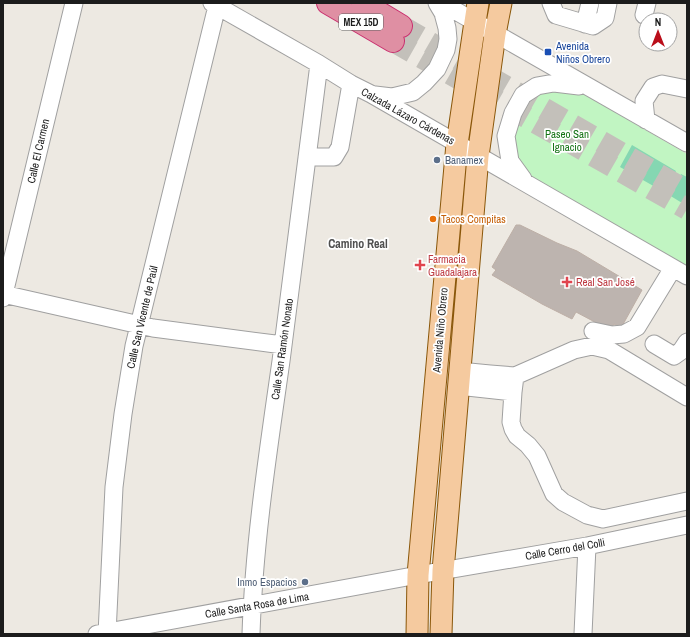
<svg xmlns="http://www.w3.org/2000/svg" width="690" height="637" viewBox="0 0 690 637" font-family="'Archivo Narrow',sans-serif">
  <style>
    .park { fill: #c1f5c2 }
    .pitch { fill: #85d7b2 }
    .building { fill: #bdb4af; stroke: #bdafa6 }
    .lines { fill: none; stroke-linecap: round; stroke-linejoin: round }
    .highway-tunnel { stroke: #c3c0ba; stroke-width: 22; stroke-dasharray: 22 11; stroke-linecap: butt }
    .minor-casing { stroke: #a0a0a0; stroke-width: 19 }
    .major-casing { stroke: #8a570a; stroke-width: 23 }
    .highway-casing { stroke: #ca306f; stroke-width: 24 }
    .minor { stroke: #fff; stroke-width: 17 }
    .major { stroke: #f5ca9f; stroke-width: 21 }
    .highway { stroke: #df8fa3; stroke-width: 22 }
    .transit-dot { fill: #1a4fb4; stroke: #fff; stroke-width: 1.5 }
    .service-dot { fill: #5c6f8a; stroke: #fff; stroke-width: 1.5 }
    .food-dot { fill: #e8710a; stroke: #fff; stroke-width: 1.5 }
    .health-dot { fill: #e0444e; stroke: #fff; stroke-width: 1.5 }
    .labels { text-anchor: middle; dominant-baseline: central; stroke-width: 3.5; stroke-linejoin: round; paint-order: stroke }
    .shield { fill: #fff; stroke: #606060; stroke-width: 1 }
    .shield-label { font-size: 10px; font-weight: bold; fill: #1c1c1c }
    .transit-label { font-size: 11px; fill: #164399; stroke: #fff; text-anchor: start }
    .street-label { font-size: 11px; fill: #1c1c1c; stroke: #fff }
    .park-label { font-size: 11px; fill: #137214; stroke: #fff }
    .service-label { font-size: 11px; fill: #4e5e75; stroke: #fff; text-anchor: start }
    .food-label { font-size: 11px; fill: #c56008; stroke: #fff; text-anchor: start }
    .health-label { font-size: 11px; fill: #be3a42; stroke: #fff; text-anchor: start }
    .neighbourhood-label { font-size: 12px; font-weight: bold; fill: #4f4f4f; stroke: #fff }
  </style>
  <rect width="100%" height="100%" fill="#ede9e2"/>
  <path class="park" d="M573 88 687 154V266L524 173 512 156 515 116 540 90Z"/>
  <path class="pitch" d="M632 145 676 171 664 192 620 167Z
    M681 174 687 177V206L669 195Z"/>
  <path class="building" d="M516 225H520L557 243 577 251 642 290 621 328 614 324 610 330 576 312 572 319 542 304 492 275 496 270 492 267Z"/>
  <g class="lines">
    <path class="highway-tunnel" d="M401 26 687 191
      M393 41 687 209"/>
    <g class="minor-casing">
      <path id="minor" d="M212 3 319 64 351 84 371 94 687 276
        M442 3 687 143
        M551 3 556 15 593 26 605 18 608 3
        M644 15 647 3
        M585 24 590 3
        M375 95 392 97 413 92 424 83 437 69 446 50 448 39 447 28 443 13 437 3
        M646 120 644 101 653 87 662 84 687 89
        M307 157H334L340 147 351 84
        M523 179 510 161 506 136 513 113 523 95 537 86 554 83 579 86
        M3 294 153 328 283 345
        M3 298 74 3
        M593 331 612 335 624 334 637 327 673 268
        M654 344 674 356 681 351 687 342
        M459 371 490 374 515 376 574 350 592 346 609 350 687 397
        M515 376 513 392 511 422 513 429 517 436 528 445 537 456 554 494 563 502 587 515 603 519 687 501
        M458 386 513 392
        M97 634 418 575 587 546 687 525
        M107 634 114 487 123 414 134 346 217 6
        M251 634C254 542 268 452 281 361 294 262 306 163 319 64
        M583 634 587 546"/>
    </g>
    <g class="major-casing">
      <path id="major" d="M417 634 418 575 457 144 475 22 478 3
        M441 634 443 571 478 156 495 34 501 3"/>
    </g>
    <g class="highway-casing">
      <path id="highway" d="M328 3 393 41
        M363 3 401 26"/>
    </g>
    <use href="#minor" class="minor"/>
    <use href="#major" class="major"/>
    <use href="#highway" class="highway"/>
  </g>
  <rect class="transit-dot" x="544" y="48" width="8" height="8" rx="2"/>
  <g class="service-dot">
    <circle cx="437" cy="160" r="4"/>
    <circle cx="305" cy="582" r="4"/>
  </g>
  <circle class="food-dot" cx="433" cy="219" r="4"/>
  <g class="health-dot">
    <path d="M418 259h4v4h4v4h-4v4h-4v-4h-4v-4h4z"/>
    <path d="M565 276h4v4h4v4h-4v4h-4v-4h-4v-4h4z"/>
  </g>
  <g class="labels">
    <rect class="shield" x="339" y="14" width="44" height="16" rx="3"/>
    <g class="shield-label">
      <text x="361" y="22">MEX 15D</text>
    </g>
    <g class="transit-label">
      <text x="556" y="46">Avenida<tspan x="556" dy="13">Niños Obrero</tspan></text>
    </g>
    <g class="street-label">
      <text transform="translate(408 116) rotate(29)">Calzada Lázaro Cárdenas</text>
      <text transform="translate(38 151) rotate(-77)">Calle El Carmen</text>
      <text transform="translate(142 317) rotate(-77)">Calle San Vicente de Paúl</text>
      <text transform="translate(440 330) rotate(-85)">Avenida Niño Obrero</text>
      <text transform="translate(282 349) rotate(-82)">Calle San Ramón Nonato</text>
      <text transform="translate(565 549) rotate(-10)">Calle Cerro del Colli</text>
      <text transform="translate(257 605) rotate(-10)">Calle Santa Rosa de Lima</text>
    </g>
    <g class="park-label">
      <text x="567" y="134">Paseo San<tspan x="567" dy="13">Ignacio</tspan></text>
    </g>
    <g class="service-label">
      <text x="445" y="160">Banamex</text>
      <text x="297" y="582" text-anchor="end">Inmo Espacios</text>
    </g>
    <g class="food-label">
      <text x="441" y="219">Tacos Compitas</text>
    </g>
    <g class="health-label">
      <text x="428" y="259">Farmacia<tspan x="428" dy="13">Guadalajara</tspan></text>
      <text x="576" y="282">Real San José</text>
    </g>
    <g class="neighbourhood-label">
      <text x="358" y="244">Camino Real</text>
    </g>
  </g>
  <rect width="690" height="637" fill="none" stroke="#1c1c1c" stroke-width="8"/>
  <g transform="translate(658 32)"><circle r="19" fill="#ffffff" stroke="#a4a4a4"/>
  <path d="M0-3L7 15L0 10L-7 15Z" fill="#ba0e1a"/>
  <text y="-6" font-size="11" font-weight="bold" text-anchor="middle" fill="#1c1c1c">N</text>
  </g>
</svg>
